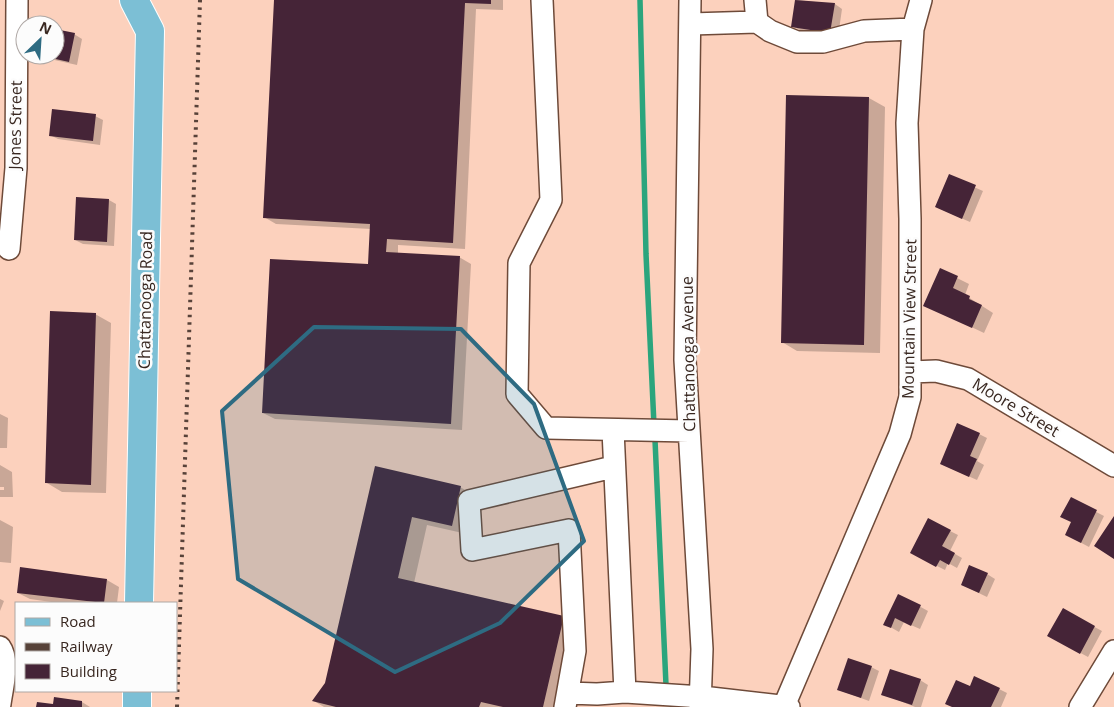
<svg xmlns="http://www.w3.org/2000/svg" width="1114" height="707" viewBox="0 0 1114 707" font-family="'Open Sans',sans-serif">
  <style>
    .shadow { fill: #0003 }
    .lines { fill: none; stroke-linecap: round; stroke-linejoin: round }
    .stream { stroke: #2ba57d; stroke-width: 5.5 }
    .building { fill: #452437 }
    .minor-casing { stroke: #6e4a39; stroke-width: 24 }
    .major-casing { stroke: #fff; stroke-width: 30 }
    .minor { stroke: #fff; stroke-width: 21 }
    .major { stroke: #7cbfd5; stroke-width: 28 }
    .rail { stroke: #574239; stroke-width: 4; stroke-dasharray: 2.5 5; stroke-linecap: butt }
    .marked { fill: #2e6b82; fill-opacity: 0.2; stroke: #2e6b82; stroke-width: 4; stroke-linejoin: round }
    .labels { text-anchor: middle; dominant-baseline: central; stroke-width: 5; stroke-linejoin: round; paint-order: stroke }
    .street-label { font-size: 16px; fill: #382720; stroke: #fcfcfc }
  </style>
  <rect width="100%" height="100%" fill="#fcd1bd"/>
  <path class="shadow" d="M276 0H503V10L476 9 465 249 398 245V254L459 257 471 264 462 430 275 419 263 413 369 266 371 229 276 224 264 217Z
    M796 0 835 4 842 9 838 37 800 30 792 26Z
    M55 30 74 34 82 39 77 65 50 59 42 55H55Z
    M787 96 869 98 885 107 880 353 797 351 782 342Z
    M95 116 103 120 100 145 58 139 50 135Z
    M949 176 983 191 970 222 936 207Z
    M109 200 116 204 114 246 83 244 75 240Z
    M941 270 969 284 965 295 993 313 984 333 925 305Z
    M95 314 111 323 106 493 62 492 47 483Z
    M0 414 8 418 7 448H0Z
    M979 434 987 438 977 461 984 465 977 480 941 464Z
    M0 465 12 472 13 497H0V490H4V487H0Z
    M376 468 460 487 476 496 467 534 427 525 414 583 563 617 579 626 560 707H324L314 701 327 683Z
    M1071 499 1104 516 1089 547 1074 539Z
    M0 520 13 527 11 563 0 562Z
    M950 531 958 535 950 551 962 558 957 568 948 563 945 570 919 557Z
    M987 574 995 579 987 597 962 585Z
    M107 580 119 587 117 603H58L30 599 18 593Z
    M899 595 928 611 920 629 904 622 899 632 885 624Z
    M0 599 4 601 0 611Z
    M1063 610 1102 631 1088 657 1049 636Z
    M871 667 879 671 869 701 839 690Z
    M920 680 928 685 921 707H915L883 694Z
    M971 688 999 689 1007 693 1001 707H953Z
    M82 702 90 707H38L54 706Z"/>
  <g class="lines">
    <path class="stream" d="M640 0 646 254 654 425
      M655 440 666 685"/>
  </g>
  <path class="building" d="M274 0H491V4L465 3 453 243 387 239 386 252 460 256 451 424 262 413 270 259 368 264 370 224 263 218Z
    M795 0 835 3 830 33 791 27Z
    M55 29 75 33 69 62 42 56 55 55Z
    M786 95 869 97 864 345 781 343Z
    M52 109 96 114 93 141 49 136Z
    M949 174 976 185 962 219 935 207Z
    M76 197 109 199 107 242 74 240Z
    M940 268 958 276 953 288 970 296 969 299 982 305 972 328 923 306Z
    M50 311 96 313 91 485 45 483Z
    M957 423 980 433 970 456 977 459 969 477 940 464Z
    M375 466 461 486 452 526 412 517 398 578 564 616 543 707H503L481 702 479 707H336L312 701 325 683Z
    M1071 497 1097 510 1081 543 1065 535 1071 522 1060 517Z
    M1114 516V559L1094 546Z
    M928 518 951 530 942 546 955 553 949 565 940 560 936 567 910 553Z
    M969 565 988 573 979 593 961 585Z
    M20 567 107 579 104 603 17 593Z
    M898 594 921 605 911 626 895 618 891 628 883 625Z
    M1063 608 1095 626 1080 654 1047 636Z
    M848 658 872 666 861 698 837 690Z
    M890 669 921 679 912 705 881 695Z
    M974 676 1000 688 991 707H952L945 704 956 680 970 686Z
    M54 697 82 701V707H36L37 702 53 704Z"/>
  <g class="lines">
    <g class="minor-casing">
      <path id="minor" d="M542 0 551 200 519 263 517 394 546 428 689 431
        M690 0 685 360 702 649 700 707
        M755 0 757 22
        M691 24 757 22 770 31 797 42H823L864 31 913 29
        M9 249 16 168 17 0
        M911 372 936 371 968 379 1114 466
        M613 430 625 692
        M0 647C10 661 2 688 0 704
        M568 693 597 694 625 692 702 697 789 707
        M784 706 900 434 910 397V219L907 123 913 29 921 0
        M565 707 575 651 569 530 472 550 469 501 613 467
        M1080 707 1114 651"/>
    </g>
    <g class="major-casing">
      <path id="major" d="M134 0 150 31 139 603
        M137 707V691"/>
    </g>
    <use href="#minor" class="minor"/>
    <use href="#major" class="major"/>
    <path class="rail" d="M177 707 200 0"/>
  </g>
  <path class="marked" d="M314 327 461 329 534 404 584 541 500 623 395 672 238 579 222 411Z"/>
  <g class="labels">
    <g class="street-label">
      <text transform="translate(15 125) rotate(-89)">Jones Street</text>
      <text transform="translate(145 300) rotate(-89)">Chattanooga Road</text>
      <text transform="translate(909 319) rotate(-89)">Mountain View Street</text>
      <text transform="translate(688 354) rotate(-91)">Chattanooga Avenue</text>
      <text transform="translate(1016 407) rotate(31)">Moore Street</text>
    </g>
  </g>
  <rect x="15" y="602" width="162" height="90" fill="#fcfcfc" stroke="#aea7a4"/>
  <rect x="25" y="618" width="25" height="8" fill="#7cbfd5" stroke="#aea7a4"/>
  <text x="60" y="627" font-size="15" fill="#382720">Road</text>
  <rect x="25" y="643" width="25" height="8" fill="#574239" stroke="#aea7a4"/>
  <text x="60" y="652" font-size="15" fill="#382720">Railway</text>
  <rect x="25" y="664" width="25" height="15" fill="#452437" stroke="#aea7a4"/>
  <text x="60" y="677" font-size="15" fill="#382720">Building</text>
  <g transform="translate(40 40) rotate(25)"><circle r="24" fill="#fcfcfc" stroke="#aea7a4"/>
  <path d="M0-4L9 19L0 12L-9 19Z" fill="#2e6b82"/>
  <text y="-8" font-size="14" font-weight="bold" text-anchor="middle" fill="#382720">N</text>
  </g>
</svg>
